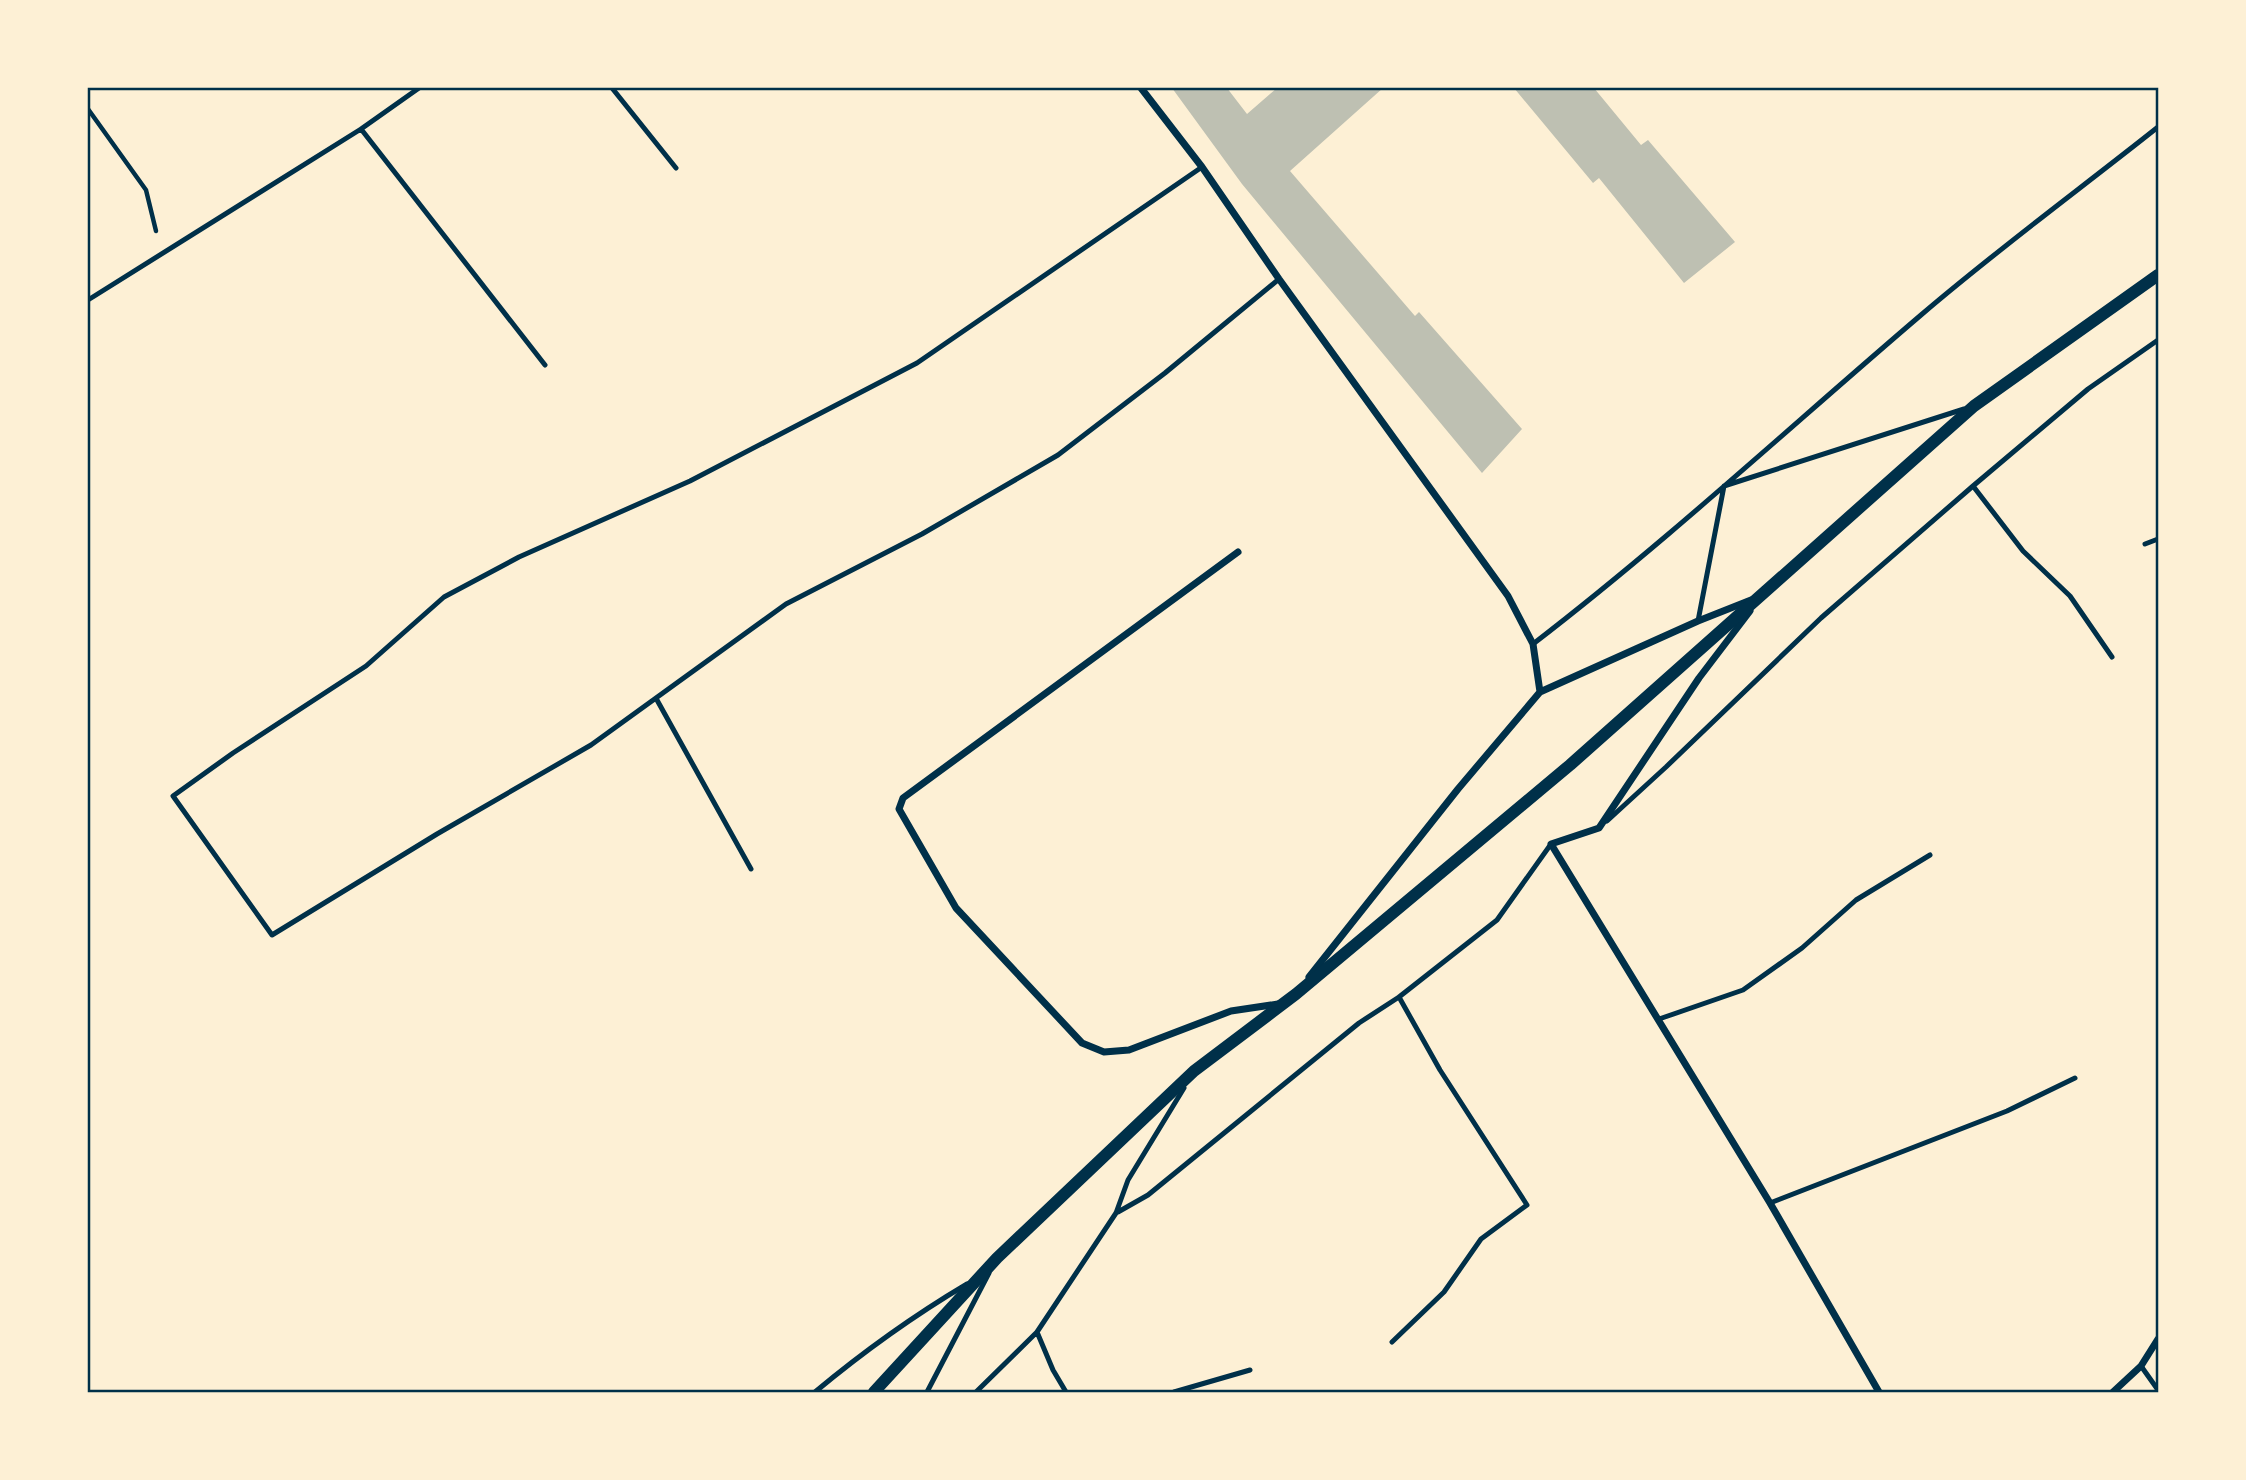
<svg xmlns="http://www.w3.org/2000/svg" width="2246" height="1480" viewBox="0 0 2246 1480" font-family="'Libre Baskerville',serif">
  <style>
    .building { fill: #bec0b2 }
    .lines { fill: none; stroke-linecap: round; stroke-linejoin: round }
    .path { stroke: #003049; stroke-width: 4.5 }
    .service { stroke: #003049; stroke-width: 5 }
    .minor { stroke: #003049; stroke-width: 7 }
    .tertiary { stroke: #003049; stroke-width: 12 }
    .neatline { fill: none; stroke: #003049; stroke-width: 2.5 }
  </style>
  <rect width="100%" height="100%" fill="#fdf0d5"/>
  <path class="building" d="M1172 88H1227L1247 114 1277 88H1383L1290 171 1415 316 1419 312 1522 429 1482 473 1242 184Z
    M1514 88H1594L1641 145 1648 140 1735 242 1684 283 1599 178 1593 183Z"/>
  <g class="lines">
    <path class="path" d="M88 109 146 190 156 231"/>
    <path class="service" d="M612 88 676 168
      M361 129 545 365
      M1202 167 917 363 690 481 519 557 444 597 366 666 233 753 173 796 272 935 437 834 591 745 786 604 922 534 1058 455 1165 373 1279 279
      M88 300 361 129 419 88
      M2145 544 2158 539
      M1698 621 1724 486 1964 409
      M1533 644C1667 541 1792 425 1921 315 1998 249 2080 189 2158 127
      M2112 657 2070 596 2023 551 1973 486 2088 389 2158 340
      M657 700 751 869
      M1607 821 1666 767 1821 618 1973 486
      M1659 1019 1743 990 1802 948 1856 900 1930 855
      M1770 1203 2007 1111 2075 1078
      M1118 1212 1148 1195 1359 1023 1399 997
      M1037 1332 1053 1370 1066 1392
      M1392 1342 1444 1292 1481 1239 1527 1205 1440 1070 1399 997 1497 920 1551 844
      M2141 1366 2158 1390
      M815 1392C863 1352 913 1316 967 1284
      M927 1392 989 1273
      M976 1392 1037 1332 1116 1213 1128 1180 1184 1088
      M1174 1392 1250 1370"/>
    <path class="minor" d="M1141 88 1202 167 1279 279 1508 596 1533 644 1540 692
      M1238 552 903 798 899 809 956 908 1082 1043 1104 1052 1129 1050 1231 1011 1278 1004
      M1750 611 1699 678 1599 828 1551 844 1770 1203 1879 1392
      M1309 977 1458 789 1540 692 1698 621 1751 600
      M2113 1392 2141 1366 2158 1339"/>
    <path class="tertiary" d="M874 1392 997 1258 1194 1071 1296 994 1570 765 1974 406 2158 275"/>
  </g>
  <rect width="2246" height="1480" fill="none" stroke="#fdf0d5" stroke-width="178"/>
  <rect x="89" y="89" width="2068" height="1302" class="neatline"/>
</svg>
